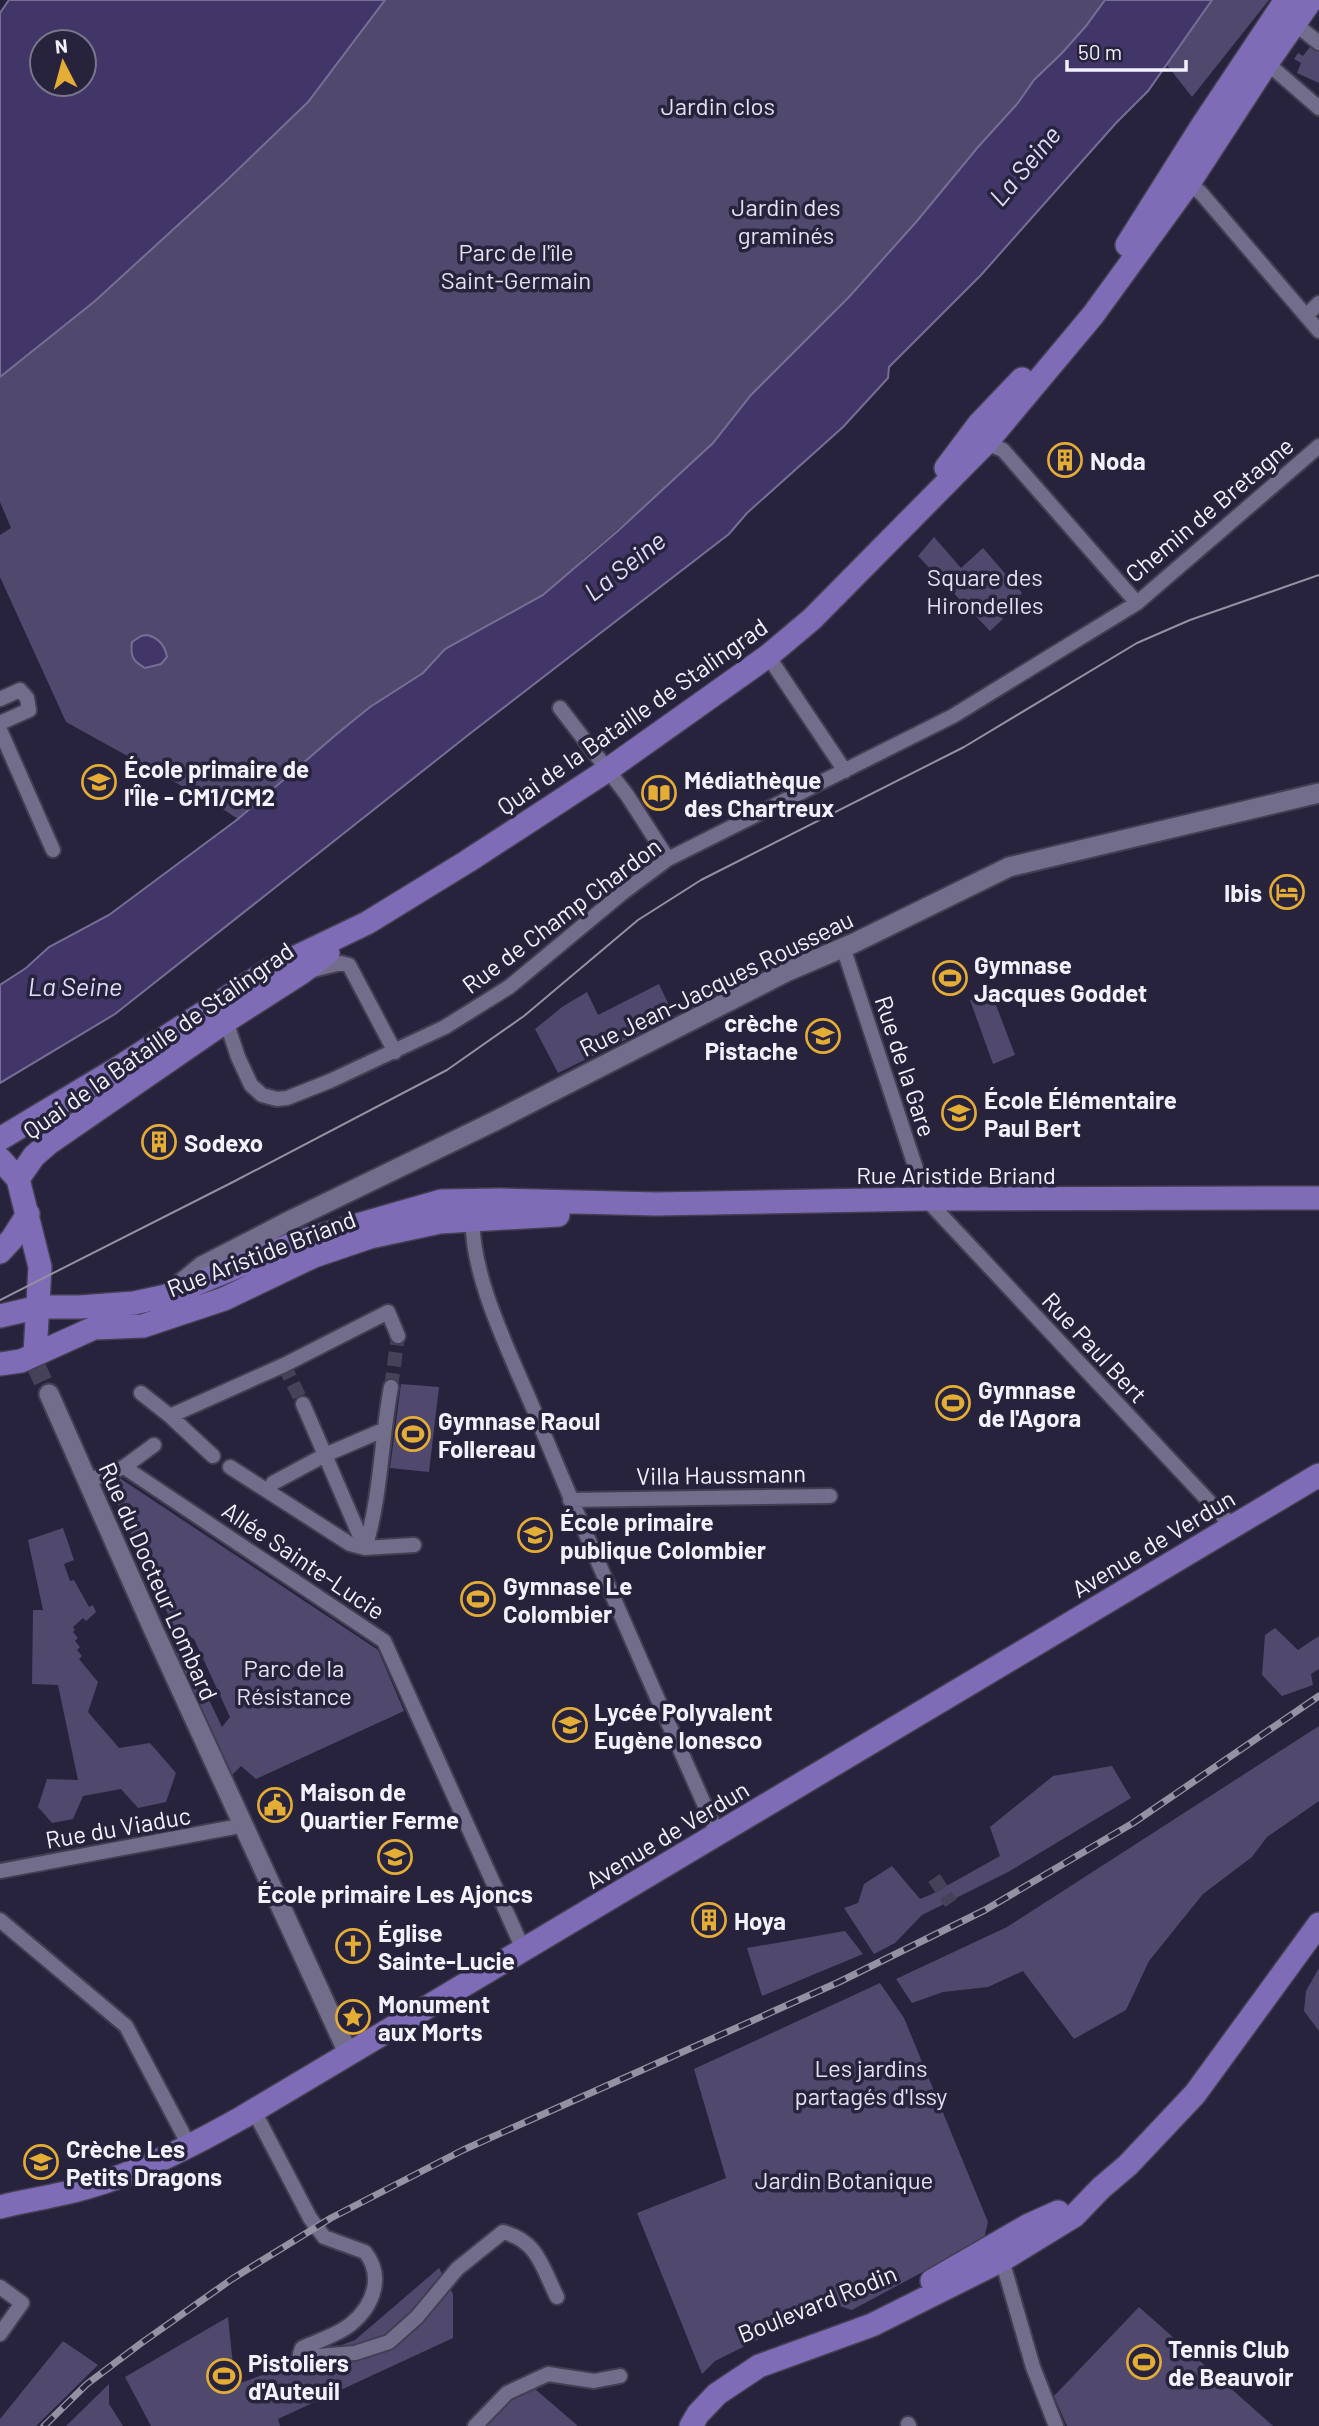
<svg xmlns="http://www.w3.org/2000/svg" width="1319" height="2426" viewBox="0 0 1319 2426" font-family="Barlow,sans-serif">
  <style>
    .green { fill: #50496d }
    .water { fill: #423668; stroke: #776e95; stroke-width: 2; fill-rule: evenodd }
    .lines { fill: none; stroke-linecap: round; stroke-linejoin: round }
    .street-tunnel { stroke: #464259; stroke-width: 14; stroke-dasharray: 14 7; stroke-linecap: butt }
    .secondary-tunnel { stroke: #464259; stroke-width: 19; stroke-dasharray: 19 10; stroke-linecap: butt }
    .street-casing { stroke: #433e52; stroke-width: 18 }
    .secondary-casing { stroke: #433e52; stroke-width: 23 }
    .primary-casing { stroke: #433e52; stroke-width: 26 }
    .street { stroke: #726d8b; stroke-width: 14 }
    .secondary { stroke: #726d8b; stroke-width: 19 }
    .primary { stroke: #7e6db6; stroke-width: 23 }
    .tram { stroke: #9491a3; stroke-width: 2 }
    .rail-casing { stroke: #9491a3; stroke-width: 7 }
    .rail { stroke: #28233c; stroke-width: 4.5; stroke-dasharray: 13; stroke-linecap: butt }
    .labels { text-anchor: middle; dominant-baseline: central; stroke-width: 7; stroke-linejoin: round; paint-order: stroke }
    .park-label { font-size: 24px; fill: #e3e1f2; stroke: #28233c }
    .poi-label { font-size: 24px; font-weight: bold; fill: #f3f1fe; stroke: #28233c; text-anchor: start }
    .street-label { font-size: 24px; fill: #f3f1fe; stroke: #28233c }
    .water-label { font-size: 26px; font-style: italic; fill: #e1dcfd; stroke: #28233c }
  </style>
  <rect width="100%" height="100%" fill="#28233c"/>
  <path class="green" d="M385 0H1105L1086 26 1062 53 1034 80 1018 103 978 147 917 221 849 297 751 395 713 443 652 500 584 558 563 580 543 596 445 649 423 673 370 707 338 733 238 819 218 806 66 722 0 577V535L11 528 0 502V377L95 301 225 182 308 102Z
    M1212 0H1269L1192 97 1167 65Z
    M1310 47 1319 51V83L1297 73 1301 63 1294 59 1298 53 1303 56Z
    M934 537 961 568 983 548 1022 593 1000 615 1003 619 990 631 918 556Z
    M659 984 674 1016 558 1073 535 1029 562 1007 587 992 598 1015Z
    M991 992 1015 1055 993 1064 970 1000Z
    M401 1384 439 1387 429 1472 390 1468Z
    M118 1477 378 1650 404 1711 256 1779 241 1766 231 1776 174 1649 186 1652 222 1727 230 1717 194 1639 174 1627 107 1482Z
    M63 1528 74 1560 64 1564 70 1581 74 1580 89 1607 93 1605 96 1612 86 1621 83 1618 73 1627 75 1630 73 1632 78 1638 75 1641 80 1647 77 1650 82 1656 79 1659 98 1682 88 1712 119 1748 150 1743 176 1773 166 1802 138 1808 121 1789 83 1796 73 1819 52 1823 38 1807 47 1779 78 1780 58 1685 32 1684 33 1610H43L28 1540Z
    M1275 1628 1298 1650 1319 1636V1669L1311 1674 1313 1685 1282 1696 1262 1675 1265 1635Z
    M1319 1726V1801L1267 1837 1252 1857 1203 1894 1149 1961 1126 2010 1074 2039 1023 1971 988 1987 943 1992 912 2003 896 1979 1007 1927Z
    M1112 1766 1131 1798 1008 1872 922 1915 895 1943 874 1954 844 1908 858 1903 864 1884 892 1866 920 1899 932 1894 1000 1856 990 1827 1053 1776Z
    M845 1931 863 1954 762 1996 747 1948Z
    M1319 1968V2031L1304 2011 1306 1991Z
    M880 1983 904 2018 988 2222 984 2239 852 2310 820 2300 759 2339 715 2361 702 2374 637 2213 726 2178 694 2069Z
    M439 2268 453 2294V2338L278 2419 280 2426H151L125 2377 228 2317 235 2385 355 2340Z
    M1139 2307 1273 2426H1067L1054 2396Z
    M63 2341 98 2365 36 2426H0V2419Z
    M528 2383 578 2426H480Z
    M109 2384V2404L123 2426H66Z"/>
  <path class="water" d="M9 0H385L308 102 225 182 95 301 0 377V13ZM42 42H84V84H42Z
    M1105 0H1212L1148 91 1116 123 981 275 889 367 888 378 843 427 747 513 729 534 472 732 115 1014 0 1083V985L26 968 49 947 109 915 238 819 338 733 370 707 423 673 445 649 543 595 620 529 713 443 751 395 849 297 917 221 978 147 1018 103 1034 80 1062 53 1086 26Z
    M147 635C159 638 165 645 167 657L161 664 145 668C133 661 130 657 132 642L141 636Z"/>
  <g class="lines">
    <path class="street-tunnel" d="M284 1365 303 1404
      M391 1387 398 1336
      M934 1878 951 1903"/>
    <path class="secondary-tunnel" d="M35 1364 49 1394"/>
    <g class="street-casing">
      <path id="street" d="M1295 24 1319 43
        M1267 63 1319 108
        M1189 183 1201 193 1319 331
        M1306 316 1319 303
        M986 443 1003 450 1137 603
        M768 656 845 771
        M0 699 20 690 27 698 29 710 0 723
        M560 708 627 795 668 859
        M0 730 53 850
        M843 947 926 1199 1232 1526
        M313 970 341 963 349 965 395 1052
        M226 1021 238 1057 251 1085 262 1095 277 1099 287 1098 330 1081 445 1027 509 987 621 894 668 859 953 716 1137 603 1319 446
        M473 1213C468 1273 513 1359 536 1415 594 1556 656 1696 718 1835
        M141 1393 170 1416
        M303 1404 365 1548 414 1545
        M213 1456 170 1416 284 1365 388 1312 398 1336
        M124 1467 154 1445
        M230 1467 350 1544 365 1548C381 1497 381 1440 391 1387
        M87 1481 124 1467 384 1641 524 1951
        M273 1483 325 1455 383 1430
        M570 1500 830 1496
        M0 1871 245 1825
        M0 1920 126 2026 190 2147
        M254 2111 310 2218 324 2237 365 2252C384 2276 374 2305 351 2324 338 2335 317 2341 302 2348L300 2354 305 2357 355 2353 389 2342 417 2317 457 2269 503 2232C538 2241 542 2267 557 2297
        M1000 2253 1033 2367 1056 2426
        M0 2287 22 2303 0 2334
        M908 2424 909 2426
        M475 2426 507 2393 548 2374 594 2381 620 2376"/>
    </g>
    <g class="secondary-casing">
      <path id="secondary" d="M174 1289 202 1266 291 1220 493 1122 786 972 854 943 1009 867 1319 793
        M49 1394 154 1631 349 2055"/>
    </g>
    <g class="primary-casing">
      <path id="primary" d="M1127 245 1202 126 1286 0
        M946 468 979 424 1022 379
        M0 1139 123 1065 271 969 367 923 468 861 606 771 768 656 812 619 986 443 1093 315 1189 183 1267 63 1311 0
        M0 1159 18 1179 40 1267 35 1354
        M18 1179 34 1156 49 1143 226 1021 301 973 328 953
        M0 1252 12 1239 28 1214
        M0 1316 39 1307H80L134 1303 166 1296 298 1242 441 1201 500 1200 656 1204 926 1199 1319 1198
        M0 1364 21 1361 94 1328 143 1326 224 1299 314 1256 370 1237 440 1222 558 1215
        M0 2207C28 2200 57 2196 85 2188 141 2172 193 2145 243 2117L1319 1475
        M932 2281 1029 2225 1058 2212
        M691 2426 698 2414 717 2394 759 2366 872 2325 1002 2260 1074 2216 1101 2188 1128 2165 1195 2094 1319 1924"/>
    </g>
    <use href="#street" class="street"/>
    <use href="#secondary" class="secondary"/>
    <use href="#primary" class="primary"/>
    <path class="tram" d="M0 1300 233 1182 447 1070 524 1016 638 920 701 880 964 747 1137 643 1190 620 1319 575"/>
    <g class="rail-casing">
      <path id="rail" d="M44 2426 87 2384 140 2344 232 2279 331 2218 463 2150 839 1982 985 1910 1133 1823 1319 1696"/>
    </g>
    <use href="#rail" class="rail"/>
  </g>
  <defs>
    <g id="building-ring" transform="scale(1.75)"><circle r="9.5" fill="#28233c" stroke="#e4ad35" stroke-width="1.5"/><path d="M-4-6H4V6H1V3H-1V6H-4ZM-2.5-4.3h1.7v1.8h-1.7ZM.8-4.3h1.7v1.8H.8ZM-2.5-1h1.7V.8h-1.7ZM.8-1h1.7V.8H.8Z" fill="#e4ad35"/></g>
    <g id="school-ring" transform="scale(1.75)"><circle r="9.5" fill="#28233c" stroke="#e4ad35" stroke-width="1.5"/><path d="M0-5L7-2L0 1L-7-2ZM-4 1L0 2.5L4 1V4Q0 6-4 4Z" fill="#e4ad35"/></g>
    <g id="library-ring" transform="scale(1.75)"><circle r="9.5" fill="#28233c" stroke="#e4ad35" stroke-width="1.5"/><path d="M-6-4Q-3-5.5-.7-3.5V5Q-3 3-6 4ZM6-4Q3-5.5 .7-3.5V5Q3 3 6 4Z" fill="#e4ad35"/></g>
    <g id="hotel-ring" transform="scale(1.75)"><circle r="9.5" fill="#28233c" stroke="#e4ad35" stroke-width="1.5"/><path d="M-6-4.5h1.5V1H6V5H4.5V3h-9V5H-6ZM-4 0a1.8 1.8 0 1 1 3.6 0ZM.5 0V-2.5h3Q6-2.5 6 0Z" fill="#e4ad35"/></g>
    <g id="stadium-ring" transform="scale(1.75)"><circle r="9.5" fill="#28233c" stroke="#e4ad35" stroke-width="1.5"/><path d="M0-5a6.5 5 0 1 0 0 10a6.5 5 0 1 0 0-10ZM-3.5-1.8h7v3.6h-7Z" fill="#e4ad35"/></g>
    <g id="civic-ring" transform="scale(1.75)"><circle r="9.5" fill="#28233c" stroke="#e4ad35" stroke-width="1.5"/><path d="M-.6-6.5H3V-4.5H.6V-3L4-1V1h2V6H-6V1h2V-1L-.6-3ZM-1.2 2.5V6h2.4V2.5Z" fill="#e4ad35"/></g>
    <g id="church-ring" transform="scale(1.75)"><circle r="9.5" fill="#28233c" stroke="#e4ad35" stroke-width="1.5"/><path d="M-1.2-6h2.4v3.5h3.3v2.4h-3.3V6h-2.4V-.1h-3.3v-2.4h3.3Z" fill="#e4ad35"/></g>
    <g id="sight-ring" transform="scale(1.75)"><circle r="9.5" fill="#28233c" stroke="#e4ad35" stroke-width="1.5"/><path d="M0-6L1.8-2.2L6-1.7L2.9 1.2L3.7 5.4L0 3.3L-3.7 5.4L-2.9 1.2L-6-1.7L-1.8-2.2Z" fill="#e4ad35"/></g>
  </defs>
  <g fill-rule="evenodd">
    <use href="#building-ring" x="1065" y="460"/>
    <use href="#school-ring" x="99" y="782"/>
    <use href="#library-ring" x="659" y="793"/>
    <use href="#hotel-ring" x="1287" y="892"/>
    <use href="#stadium-ring" x="950" y="978"/>
    <use href="#school-ring" x="823" y="1036"/>
    <use href="#school-ring" x="959" y="1113"/>
    <use href="#building-ring" x="159" y="1142"/>
    <use href="#stadium-ring" x="953" y="1403"/>
    <use href="#stadium-ring" x="413" y="1434"/>
    <use href="#school-ring" x="535" y="1535"/>
    <use href="#stadium-ring" x="478" y="1599"/>
    <use href="#school-ring" x="570" y="1725"/>
    <use href="#civic-ring" x="275" y="1805"/>
    <use href="#school-ring" x="395" y="1857"/>
    <use href="#building-ring" x="709" y="1920"/>
    <use href="#church-ring" x="353" y="1946"/>
    <use href="#sight-ring" x="353" y="2017"/>
    <use href="#school-ring" x="41" y="2162"/>
    <use href="#stadium-ring" x="1144" y="2362"/>
    <use href="#stadium-ring" x="224" y="2376"/>
  </g>
  <g class="labels">
    <g class="park-label">
      <text x="718" y="105">Jardin clos</text>
      <text x="786" y="206">Jardin des<tspan x="786" dy="28">graminés</tspan></text>
      <text x="516" y="251">Parc de l'île<tspan x="516" dy="28">Saint-Germain</tspan></text>
      <text x="985" y="576">Square des<tspan x="985" dy="28">Hirondelles</tspan></text>
      <text x="294" y="1667">Parc de la<tspan x="294" dy="28">Résistance</tspan></text>
      <text x="871" y="2067">Les jardins<tspan x="871" dy="28">partagés d'Issy</tspan></text>
      <text x="844" y="2179">Jardin Botanique</text>
    </g>
    <g class="poi-label">
      <text x="1090" y="460">Noda</text>
      <text x="124" y="768">École primaire de<tspan x="124" dy="28">l'Île - CM1/CM2</tspan></text>
      <text x="684" y="779">Médiathèque<tspan x="684" dy="28">des Chartreux</tspan></text>
      <text x="1262" y="892" text-anchor="end">Ibis</text>
      <text x="974" y="964">Gymnase<tspan x="974" dy="28">Jacques Goddet</tspan></text>
      <text x="798" y="1022" text-anchor="end">crèche<tspan x="798" dy="28">Pistache</tspan></text>
      <text x="984" y="1099">École Élémentaire<tspan x="984" dy="28">Paul Bert</tspan></text>
      <text x="184" y="1142">Sodexo</text>
      <text x="978" y="1389">Gymnase<tspan x="978" dy="28">de l'Agora</tspan></text>
      <text x="438" y="1420">Gymnase Raoul<tspan x="438" dy="28">Follereau</tspan></text>
      <text x="560" y="1521">École primaire<tspan x="560" dy="28">publique Colombier</tspan></text>
      <text x="503" y="1585">Gymnase Le<tspan x="503" dy="28">Colombier</tspan></text>
      <text x="594" y="1711">Lycée Polyvalent<tspan x="594" dy="28">Eugène Ionesco</tspan></text>
      <text x="300" y="1791">Maison de<tspan x="300" dy="28">Quartier Ferme</tspan></text>
      <text x="395" y="1893" text-anchor="middle">École primaire Les Ajoncs</text>
      <text x="734" y="1920">Hoya</text>
      <text x="378" y="1932">Église<tspan x="378" dy="28">Sainte-Lucie</tspan></text>
      <text x="378" y="2003">Monument<tspan x="378" dy="28">aux Morts</tspan></text>
      <text x="66" y="2148">Crèche Les<tspan x="66" dy="28">Petits Dragons</tspan></text>
      <text x="1168" y="2348">Tennis Club<tspan x="1168" dy="28">de Beauvoir</tspan></text>
      <text x="248" y="2362">Pistoliers<tspan x="248" dy="28">d'Auteuil</tspan></text>
    </g>
    <g class="street-label">
      <text transform="translate(1209 509) rotate(-40)">Chemin de Bretagne</text>
      <text transform="translate(632 716) rotate(-35)">Quai de la Bataille de Stalingrad</text>
      <text transform="translate(561 915) rotate(-37)">Rue de Champ Chardon</text>
      <text transform="translate(716 983) rotate(-26)">Rue Jean-Jacques Rousseau</text>
      <text transform="translate(158 1040) rotate(-35)">Quai de la Bataille de Stalingrad</text>
      <text transform="translate(906 1066) rotate(72)">Rue de la Gare</text>
      <text x="956" y="1174">Rue Aristide Briand</text>
      <text transform="translate(261 1253) rotate(-21)">Rue Aristide Briand</text>
      <text transform="translate(1095 1347) rotate(47)">Rue Paul Bert</text>
      <text transform="translate(721 1474) rotate(-1)">Villa Haussmann</text>
      <text transform="translate(1153 1543) rotate(-31)">Avenue de Verdun</text>
      <text transform="translate(304 1560) rotate(34)">Allée Sainte-Lucie</text>
      <text transform="translate(159 1581) rotate(66)">Rue du Docteur Lombard</text>
      <text transform="translate(118 1827) rotate(-10)">Rue du Viaduc</text>
      <text transform="translate(667 1834) rotate(-31)">Avenue de Verdun</text>
      <text transform="translate(817 2303) rotate(-22)">Boulevard Rodin</text>
    </g>
    <g class="water-label">
      <text transform="translate(1024 165) rotate(-50)">La Seine</text>
      <text transform="translate(624 565) rotate(-38)">La Seine</text>
      <text x="75" y="985">La Seine</text>
    </g>
  </g>
  <g transform="translate(63 63) rotate(354)"><circle r="33" fill="#28233c" stroke="#79758a" stroke-width="2"/>
  <path d="M0-5L12 26L0 18L-12 26Z" fill="#e4ad35"/>
  <text y="-10" font-size="19" font-weight="bold" text-anchor="middle" fill="#f3f1fe">N</text>
  </g>
  <path d="M1067 60v10h119v-10" fill="none" stroke="#f3f1fe" stroke-width="3.5"/>
  <text x="1078" y="60" font-size="21" fill="#f3f1fe" stroke="#28233c" stroke-width="5" paint-order="stroke">50 m</text>
</svg>
